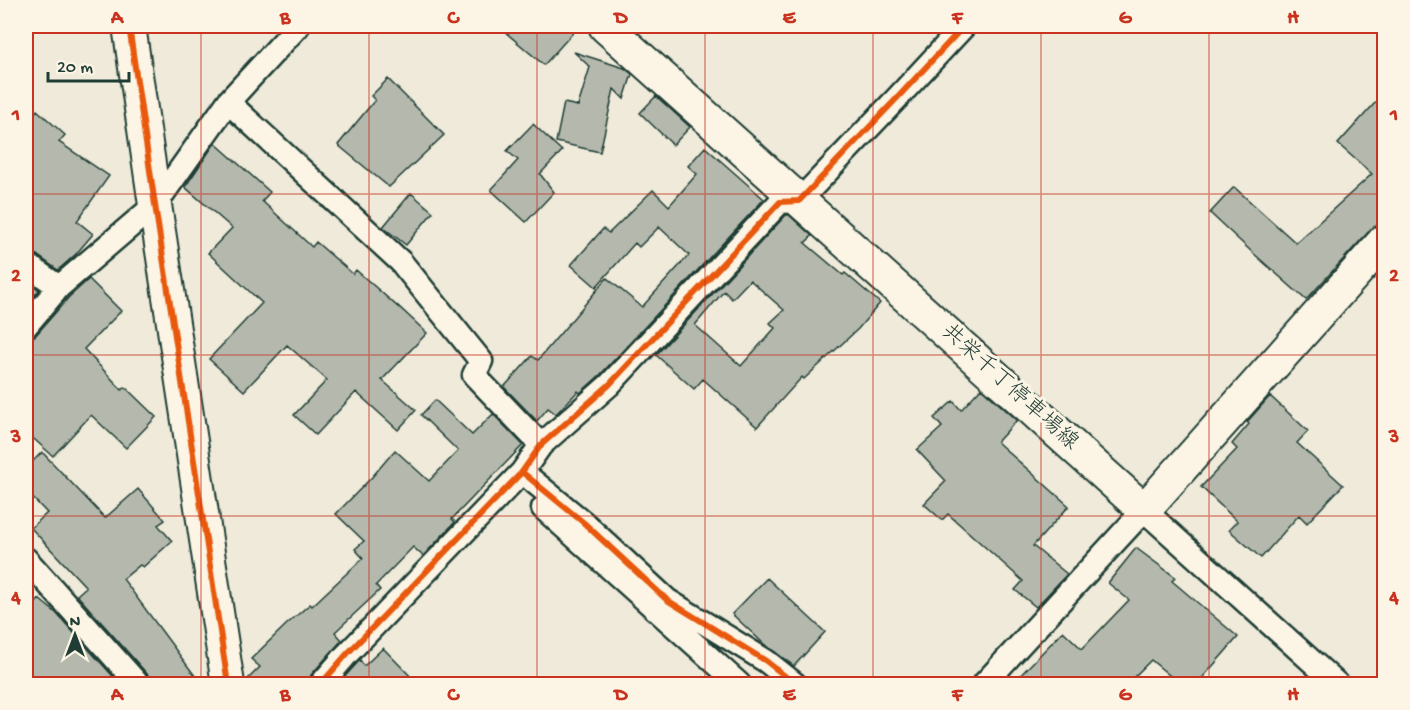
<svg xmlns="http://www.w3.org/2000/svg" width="1410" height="710" viewBox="0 0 1410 710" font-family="'Gochi Hand','Klee One',sans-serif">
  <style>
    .building { fill: #b5b9ad; stroke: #1f3d34; stroke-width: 1.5; fill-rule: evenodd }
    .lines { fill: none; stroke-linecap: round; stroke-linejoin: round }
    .street-casing { stroke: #1f3d34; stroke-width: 27 }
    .secondary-casing { stroke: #1f3d34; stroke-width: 36 }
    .street { stroke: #fcf5e5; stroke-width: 22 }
    .secondary { stroke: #fcf5e5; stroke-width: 32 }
    .cycleway-casing { stroke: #fcf5e5; stroke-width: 10 }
    .cycleway { stroke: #e8590c; stroke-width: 6 }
    .grid { fill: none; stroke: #c8321e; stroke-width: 1.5; stroke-opacity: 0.55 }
    .labels { text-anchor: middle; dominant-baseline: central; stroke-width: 6; stroke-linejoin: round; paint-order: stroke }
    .street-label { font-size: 22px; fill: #1f3d34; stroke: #fcf5e5 }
    .neatline { fill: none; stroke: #c8321e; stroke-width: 2 }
    .grid-label { font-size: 20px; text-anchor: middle; font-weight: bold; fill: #c8321e }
  </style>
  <rect width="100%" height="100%" fill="#efeada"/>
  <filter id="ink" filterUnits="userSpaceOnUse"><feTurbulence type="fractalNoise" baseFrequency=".0167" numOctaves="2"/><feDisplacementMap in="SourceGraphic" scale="12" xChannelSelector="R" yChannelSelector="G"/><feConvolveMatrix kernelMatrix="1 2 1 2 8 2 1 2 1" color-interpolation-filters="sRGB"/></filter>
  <g filter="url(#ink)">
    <path class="building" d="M498 26H579L544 65Z
      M574 52 624 68 632 74 624 99 614 89 600 152 556 142 564 103 578 106 590 67Z
      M388 79 444 135 389 187 338 145 375 100 371 96Z
      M1384 93V220L1371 229 1306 300 1253 253 1210 213 1234 187 1296 243 1372 174 1338 144Z
      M656 96 690 127 673 145 640 113Z
      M37 110 65 135 59 142 109 176 77 221 93 234 76 254 58 270 34 253 26 251V123Z
      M533 124 562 151 540 174 554 192 526 222 491 190 518 160 507 151Z
      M215 143 270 192 262 201 312 247 316 242 353 274 356 270 398 307V306L427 333 382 380 416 410 398 430 356 392 316 435 294 415 327 380 287 345 244 391 209 359 262 303 208 253 232 228 185 187Z
      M705 147 764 199 600 375 580 393 578 391 556 414 548 408 537 421 504 387 532 356 538 360 607 278 642 307 689 255 659 227 639 247 635 243 596 287 571 265 603 229 609 233 653 190 669 206 697 174 688 166Z
      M411 193 433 212 406 245 383 227Z
      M786 215H789L812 236 805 243 843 275 845 273 880 303 858 329 804 379 802 377 757 427 703 379 694 389 656 355ZM750 280 784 310 770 323 775 328 741 366 695 325 724 291 732 299Z
      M89 279 121 311 84 349 122 390 125 387 156 417 126 448 91 415 53 456 26 432V339L31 338 36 335 69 297Z
      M26 280 39 290 26 306Z
      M981 388 1017 420 997 442 1069 506 1033 546 1067 574 1036 607 1015 590 1023 581 948 514 942 520 924 504 946 481 917 450 942 427 934 418 953 401 961 410Z
      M1270 396 1308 431 1297 443 1343 485 1307 523 1299 515 1261 558 1229 530 1237 521 1201 487 1237 449 1232 444 1249 424 1247 422Z
      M435 400 472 435 493 414 523 445 452 519 455 522 423 556 413 547 376 585 380 590 335 632 342 640 311 675 308 684H246V681L260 667 251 659 287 624 310 604 312 606 363 558 355 549 364 541 336 514 372 477 395 450 429 481 458 451 421 415Z
      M42 452 105 518 138 489 165 520 158 525 172 541 143 567 140 565 123 579 201 684H151V681L148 675 77 595 86 587 31 528 47 513 26 491V468Z
      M1136 548 1175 577 1172 581 1238 637 1197 684H1180L1151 660 1127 684H1012L1063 631 1082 649 1129 600 1108 583Z
      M767 578 825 632 794 666 764 644 732 614Z
      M39 599 56 613 120 684H26V615Z
      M383 648 418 684H338L360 660 364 666Z"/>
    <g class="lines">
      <g class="street-casing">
        <path id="street" d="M228 102 401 262 481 361 474 375 541 445
          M26 264 59 287
          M26 326 59 287 155 205 228 102 298 26
          M522 472 541 445 609 385 780 202 799 201 899 96 964 26
          M543 508 739 684
          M26 559 138 684
          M321 684 347 654 522 472 584 523 667 600 766 661 795 684
          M984 684 1144 510 1337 684"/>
      </g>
      <g class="secondary-casing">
        <path id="secondary" d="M129 26 155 205 228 684
          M605 26 1144 510 1384 241"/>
      </g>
      <use href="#street" class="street"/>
      <use href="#secondary" class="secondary"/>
      <g class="cycleway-casing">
        <path id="cycleway" d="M129 26 155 205 228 684
          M522 472 541 445 609 385 780 202 799 201 899 96 964 26
          M321 684 347 654 522 472 584 523 667 600 766 661 795 684"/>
      </g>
      <use href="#cycleway" class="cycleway"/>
    </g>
  </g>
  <path class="grid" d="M201 26V684M369 26V684M537 26V684M705 26V684M873 26V684M1041 26V684M1209 26V684M26 194H1384M26 355H1384M26 516H1384"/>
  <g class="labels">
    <g class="street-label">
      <text transform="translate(1009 388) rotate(42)">共栄千丁停車場線</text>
    </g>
  </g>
  <rect width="1410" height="710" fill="none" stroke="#fcf5e5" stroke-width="66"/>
  <g transform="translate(75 635)" stroke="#fcf5e5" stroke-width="4.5" paint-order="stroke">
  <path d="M0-4.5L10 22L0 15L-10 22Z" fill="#1f3d34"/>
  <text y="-9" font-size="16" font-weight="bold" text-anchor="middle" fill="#1f3d34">N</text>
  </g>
  <path d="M48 72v9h81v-9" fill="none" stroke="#1f3d34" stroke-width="3"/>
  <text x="57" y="72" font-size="18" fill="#1f3d34" stroke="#fcf5e5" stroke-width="4.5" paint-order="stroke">20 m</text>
  <rect x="33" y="33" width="1344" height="644" class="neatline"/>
  <g class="grid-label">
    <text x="117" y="23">A</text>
    <text x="285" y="23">B</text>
    <text x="453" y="23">C</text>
    <text x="621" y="23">D</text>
    <text x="789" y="23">E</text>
    <text x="957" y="23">F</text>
    <text x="1125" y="23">G</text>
    <text x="1293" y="23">H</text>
    <text x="16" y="120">1</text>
    <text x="1394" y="120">1</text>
    <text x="16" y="281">2</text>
    <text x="1394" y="281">2</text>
    <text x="16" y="442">3</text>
    <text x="1394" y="442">3</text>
    <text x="16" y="603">4</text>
    <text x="1394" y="603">4</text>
    <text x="117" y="700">A</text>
    <text x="285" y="700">B</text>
    <text x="453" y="700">C</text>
    <text x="621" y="700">D</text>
    <text x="789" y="700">E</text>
    <text x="957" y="700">F</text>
    <text x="1125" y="700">G</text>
    <text x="1293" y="700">H</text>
  </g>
</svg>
